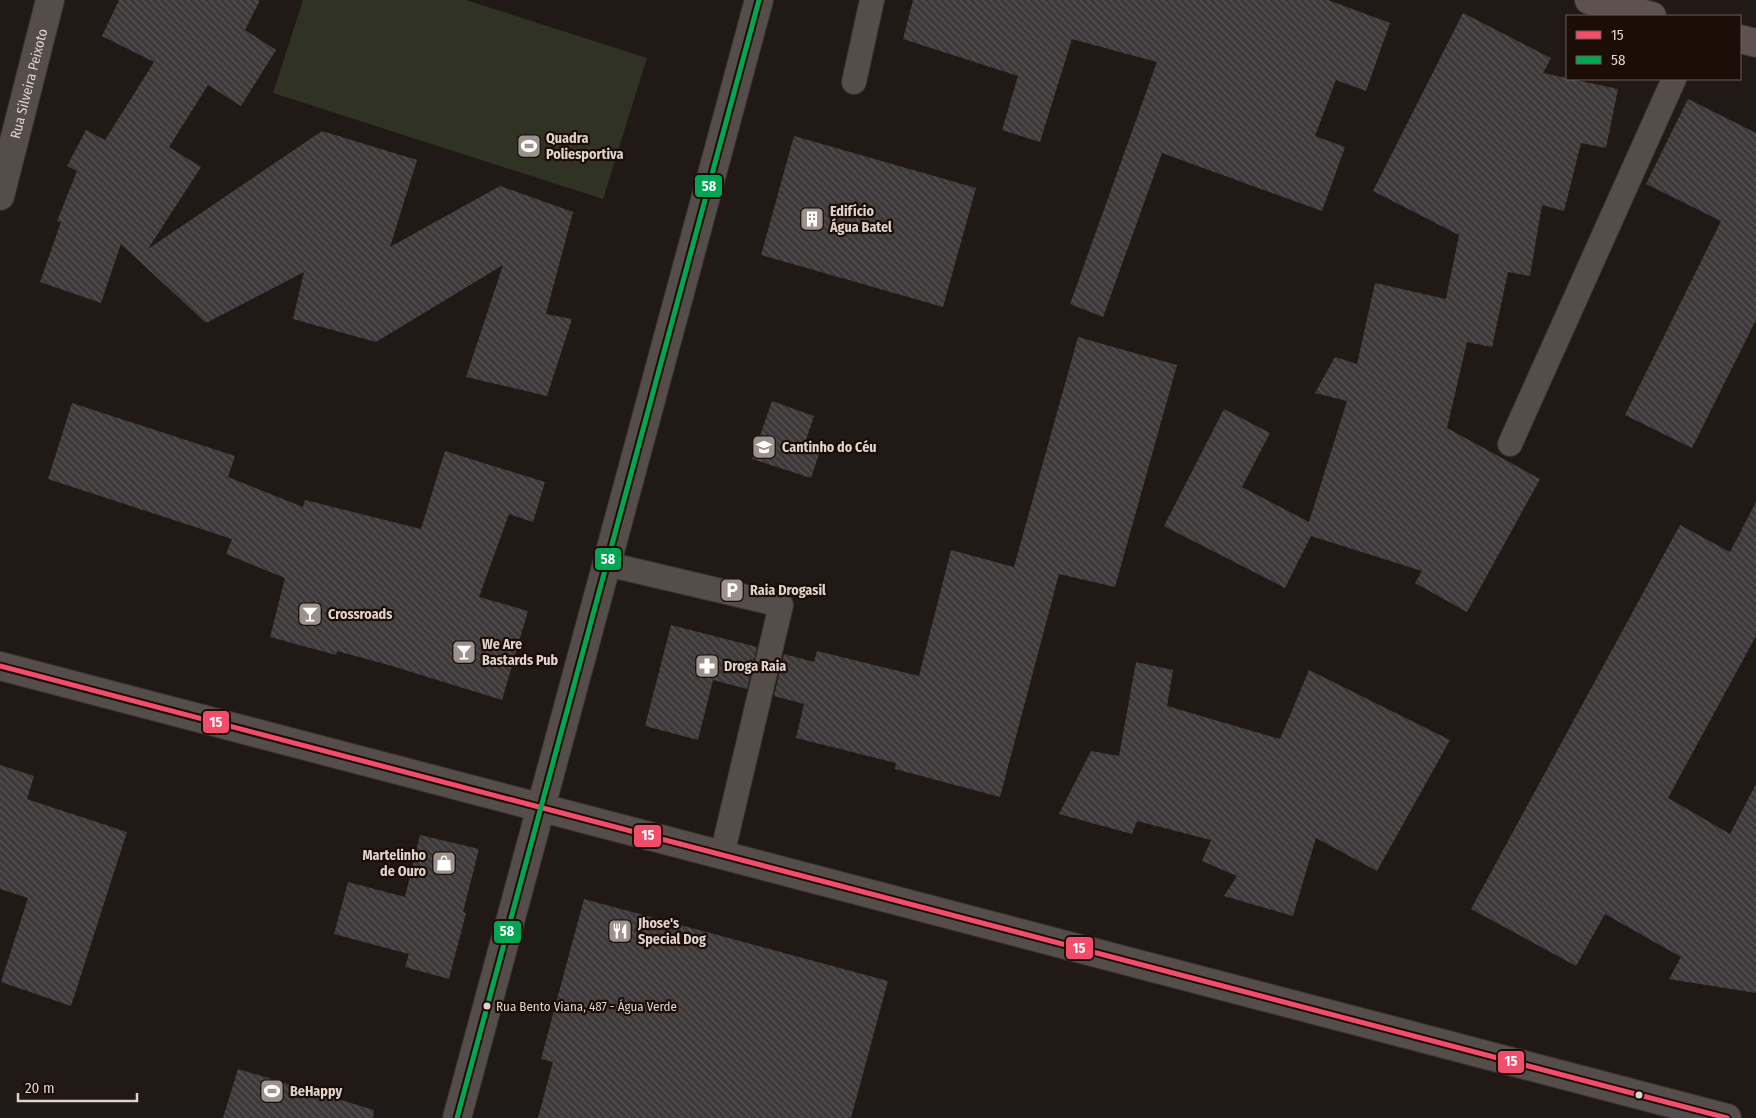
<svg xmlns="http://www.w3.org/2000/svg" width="1756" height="1118" viewBox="0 0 1756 1118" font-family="'Fira Sans Condensed',sans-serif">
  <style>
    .pitch { fill: #303223 }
    .building { fill: url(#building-back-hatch) }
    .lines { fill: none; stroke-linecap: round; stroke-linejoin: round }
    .lane-casing { stroke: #393230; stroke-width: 26 }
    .street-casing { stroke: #393230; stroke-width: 30 }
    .secondary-casing { stroke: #393230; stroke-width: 30 }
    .primary-casing { stroke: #393230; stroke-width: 30 }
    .lane { stroke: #544d4a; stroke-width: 24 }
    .street { stroke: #544d4a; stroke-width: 28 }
    .secondary { stroke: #544d4a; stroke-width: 28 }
    .primary { stroke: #5e5251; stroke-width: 28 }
    .bus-1-casing { stroke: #1d0d07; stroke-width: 9 }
    .bus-2-casing { stroke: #1d0d07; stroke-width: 9 }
    .bus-1 { stroke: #f44d6c; stroke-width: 5 }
    .bus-2 { stroke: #00a651; stroke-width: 5 }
    .bus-dot { fill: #dfd3ce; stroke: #1d0d07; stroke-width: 2 }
    .labels { text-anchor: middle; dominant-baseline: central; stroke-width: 4.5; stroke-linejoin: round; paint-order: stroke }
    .bus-label { font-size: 13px; fill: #dfd3ce; stroke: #1d0d07; text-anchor: start }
    .street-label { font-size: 14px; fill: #dfd3ce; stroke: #1d0d07 }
    .poi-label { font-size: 14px; font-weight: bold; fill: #dfd3ce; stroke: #1d0d07; text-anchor: start }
    .line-badge { stroke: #1d0d07; stroke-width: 2 }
    .badge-label { font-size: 14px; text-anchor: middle; font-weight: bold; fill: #fff }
  </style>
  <defs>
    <pattern id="building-back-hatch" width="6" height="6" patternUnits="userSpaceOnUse" patternTransform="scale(1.25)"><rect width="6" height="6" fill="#3d3839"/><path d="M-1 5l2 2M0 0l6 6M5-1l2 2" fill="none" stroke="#595454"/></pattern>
  </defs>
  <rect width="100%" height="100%" fill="#211915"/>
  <path class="pitch" d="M303 0H466L647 58 603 199 273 93Z"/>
  <path class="building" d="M119 0H260L245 30 276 50 241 106 208 85 169 147 201 167 148 249 322 131 417 160 390 247 500 186 573 212 546 314 572 319 547 396 466 377 503 265 376 342 293 319 304 272 206 323 121 244 101 303 40 282 61 222 57 221 77 171 67 166 86 130 105 140 154 62 102 36Z
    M913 0H1328L1390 23 1366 91 1336 80 1315 136 1345 147 1322 211 1162 153 1103 317 1070 304 1157 62 1072 39 1040 142 1002 130 1018 76 903 39Z
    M1463 13 1551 58 1543 73 1618 89 1606 148 1581 143 1564 211 1542 205 1530 276 1508 272 1492 347 1467 342 1447 428 1540 479 1467 612 1415 583 1422 571 1311 536 1285 588 1164 526 1224 409 1270 433 1242 487 1309 522 1347 401 1315 393 1335 357 1357 364 1375 283 1446 299 1459 235 1373 191Z
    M1688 99 1756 133V320L1692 448 1625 415 1721 221 1646 184Z
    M794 136 976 188 943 307 761 255Z
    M1078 337 1177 365 1115 587 1059 574 1000 797 895 769 896 763 796 738 804 704 774 696 784 654 814 662 817 651 919 676 951 550 1014 567Z
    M772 401 814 416 806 440 822 445 811 478 752 459Z
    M72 403 235 456 228 477 303 507 305 500 421 529 445 451 545 482 533 522 509 514 479 597 528 611 502 700 392 666 337 651 336 655 270 637 285 578 226 554 232 539 48 479Z
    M1756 502V636L1668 798 1730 834 1756 784V993L1669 979 1681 957 1605 914 1576 966 1471 909 1680 525 1730 552Z
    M671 625 757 647 747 689 713 680 698 740 645 726Z
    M1136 662 1173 670 1167 706 1280 739 1309 670 1450 740 1377 871 1316 838 1293 916 1224 896 1237 876 1202 861 1211 840 1137 821 1132 834 1059 814 1091 751 1119 756Z
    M0 765 34 776 27 799 127 832 71 1006 1 982 28 898 0 889Z
    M420 835 479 849 463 912 466 913 449 979 405 967 409 954 334 934 348 882 405 897Z
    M584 899 888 981 851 1118H538L553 1062 541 1059Z
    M238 1069 374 1110 373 1118H223Z"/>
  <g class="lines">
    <g class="lane-casing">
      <path id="lane" d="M854 82 872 0
        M1510 444 1674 79
        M607 564 781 605 722 855"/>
    </g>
    <g class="street-casing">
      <g id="street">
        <path id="s1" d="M0 196 50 0"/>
      </g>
    </g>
    <g class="secondary-casing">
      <path id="secondary" d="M0 666 1727 1118
        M457 1118 759 0"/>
    </g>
    <g class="primary-casing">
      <path id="primary" d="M1589 0 1652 16
        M1740 39 1756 43"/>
    </g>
    <use href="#lane" class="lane"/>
    <use href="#street" class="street"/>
    <use href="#secondary" class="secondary"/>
    <use href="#primary" class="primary"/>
    <g class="bus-1-casing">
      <path id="bus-1" d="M0 666 1727 1118"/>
    </g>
    <g class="bus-2-casing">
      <path id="bus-2" d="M457 1118 759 0"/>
    </g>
    <use href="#bus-1" class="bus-1"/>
    <use href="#bus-2" class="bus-2"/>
  </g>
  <defs>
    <g id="stadium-square" transform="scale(1.25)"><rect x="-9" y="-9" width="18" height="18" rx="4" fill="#9c928d" stroke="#1d0d07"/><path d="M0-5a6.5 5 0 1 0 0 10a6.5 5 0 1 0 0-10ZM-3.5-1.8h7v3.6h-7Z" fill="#fff"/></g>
    <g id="building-square" transform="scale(1.25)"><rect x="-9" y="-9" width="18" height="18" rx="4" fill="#9c928d" stroke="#1d0d07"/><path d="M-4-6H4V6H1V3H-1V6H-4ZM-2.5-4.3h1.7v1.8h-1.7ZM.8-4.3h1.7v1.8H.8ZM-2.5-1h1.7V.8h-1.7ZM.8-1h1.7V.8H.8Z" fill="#fff"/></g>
    <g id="school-square" transform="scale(1.25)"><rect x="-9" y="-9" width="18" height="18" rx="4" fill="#9c928d" stroke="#1d0d07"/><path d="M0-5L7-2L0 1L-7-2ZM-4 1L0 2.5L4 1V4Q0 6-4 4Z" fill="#fff"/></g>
    <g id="parking-square" transform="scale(1.25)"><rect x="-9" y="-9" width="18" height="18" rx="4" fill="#9c928d" stroke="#1d0d07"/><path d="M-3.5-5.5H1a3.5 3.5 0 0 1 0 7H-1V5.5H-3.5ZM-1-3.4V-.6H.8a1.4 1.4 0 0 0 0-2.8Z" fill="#fff"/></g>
    <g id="bar-square" transform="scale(1.25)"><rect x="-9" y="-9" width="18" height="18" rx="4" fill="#9c928d" stroke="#1d0d07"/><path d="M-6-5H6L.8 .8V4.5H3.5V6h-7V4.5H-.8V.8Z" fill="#fff"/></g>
    <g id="pharmacy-square" transform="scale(1.25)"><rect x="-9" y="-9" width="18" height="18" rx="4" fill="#9c928d" stroke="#1d0d07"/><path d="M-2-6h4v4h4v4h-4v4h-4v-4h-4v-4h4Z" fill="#fff"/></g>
    <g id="shop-square" transform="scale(1.25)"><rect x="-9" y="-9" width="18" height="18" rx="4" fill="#9c928d" stroke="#1d0d07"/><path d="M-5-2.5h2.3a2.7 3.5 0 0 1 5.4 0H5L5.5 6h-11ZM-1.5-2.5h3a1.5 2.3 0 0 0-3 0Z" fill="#fff"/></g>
    <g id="restaurant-square" transform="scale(1.25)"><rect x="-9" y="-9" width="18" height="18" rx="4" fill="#9c928d" stroke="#1d0d07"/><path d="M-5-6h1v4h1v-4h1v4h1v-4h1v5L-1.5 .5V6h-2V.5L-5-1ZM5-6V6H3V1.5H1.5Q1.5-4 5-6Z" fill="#fff"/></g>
  </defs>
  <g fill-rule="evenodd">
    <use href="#stadium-square" x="529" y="146"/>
    <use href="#building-square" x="812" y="219"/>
    <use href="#school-square" x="764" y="447"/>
    <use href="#parking-square" x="732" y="590"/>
    <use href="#bar-square" x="310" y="614"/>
    <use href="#bar-square" x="464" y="652"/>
    <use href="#pharmacy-square" x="707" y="666"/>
    <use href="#shop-square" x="444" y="863"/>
    <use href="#restaurant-square" x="620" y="931"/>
    <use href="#stadium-square" x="272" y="1091"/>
  </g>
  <g class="bus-dot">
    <circle cx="487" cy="1006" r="4.5"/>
    <circle cx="1639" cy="1095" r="4.5"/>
  </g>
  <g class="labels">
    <g class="bus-label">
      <text x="496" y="1006">Rua Bento Viana, 487 - Água Verde</text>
    </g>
    <g class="street-label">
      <text stroke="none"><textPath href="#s1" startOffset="116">Rua Silveira Peixoto</textPath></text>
    </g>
    <g class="poi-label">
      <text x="546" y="138">Quadra<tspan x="546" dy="16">Poliesportiva</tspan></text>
      <text x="830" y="211">Edifício<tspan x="830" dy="16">Água Batel</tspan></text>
      <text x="782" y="447">Cantinho do Céu</text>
      <text x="750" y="590">Raia Drogasil</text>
      <text x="328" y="614">Crossroads</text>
      <text x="482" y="644">We Are<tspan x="482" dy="16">Bastards Pub</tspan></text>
      <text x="724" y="666">Droga Raia</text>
      <text x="426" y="855" text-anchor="end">Martelinho<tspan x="426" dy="16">de Ouro</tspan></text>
      <text x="638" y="923">Jhose's<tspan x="638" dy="16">Special Dog</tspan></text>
      <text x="290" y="1091">BeHappy</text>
    </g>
  </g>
  <g class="line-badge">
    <rect x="694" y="174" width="29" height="24" rx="5" fill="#00a651"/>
    <rect x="594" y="547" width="28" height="24" rx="5" fill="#00a651"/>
    <rect x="202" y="710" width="28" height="24" rx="5" fill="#f44d6c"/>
    <rect x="633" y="824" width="29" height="24" rx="5" fill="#f44d6c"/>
    <rect x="493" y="920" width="29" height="24" rx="5" fill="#00a651"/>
    <rect x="1065" y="936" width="29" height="24" rx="5" fill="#f44d6c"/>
    <rect x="1497" y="1050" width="28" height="24" rx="5" fill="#f44d6c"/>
  </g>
  <g class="badge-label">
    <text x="709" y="191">58</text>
    <text x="608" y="564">58</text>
    <text x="216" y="727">15</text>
    <text x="648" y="840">15</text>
    <text x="507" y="936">58</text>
    <text x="1079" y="953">15</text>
    <text x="1511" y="1066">15</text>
  </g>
  <rect x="1566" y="15" width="175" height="65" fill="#1d0d07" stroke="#6b5c57"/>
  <rect x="1576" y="31" width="25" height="8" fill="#f44d6c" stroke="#6b5c57"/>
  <text x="1611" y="40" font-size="15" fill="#dfd3ce">15</text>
  <rect x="1576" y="56" width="25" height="8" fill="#00a651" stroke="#6b5c57"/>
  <text x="1611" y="65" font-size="15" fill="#dfd3ce">58</text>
  <path d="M18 1093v8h119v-8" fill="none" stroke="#dfd3ce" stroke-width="2.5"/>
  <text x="25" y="1093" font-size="15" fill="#dfd3ce" stroke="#1d0d07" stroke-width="4" paint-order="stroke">20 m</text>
</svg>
